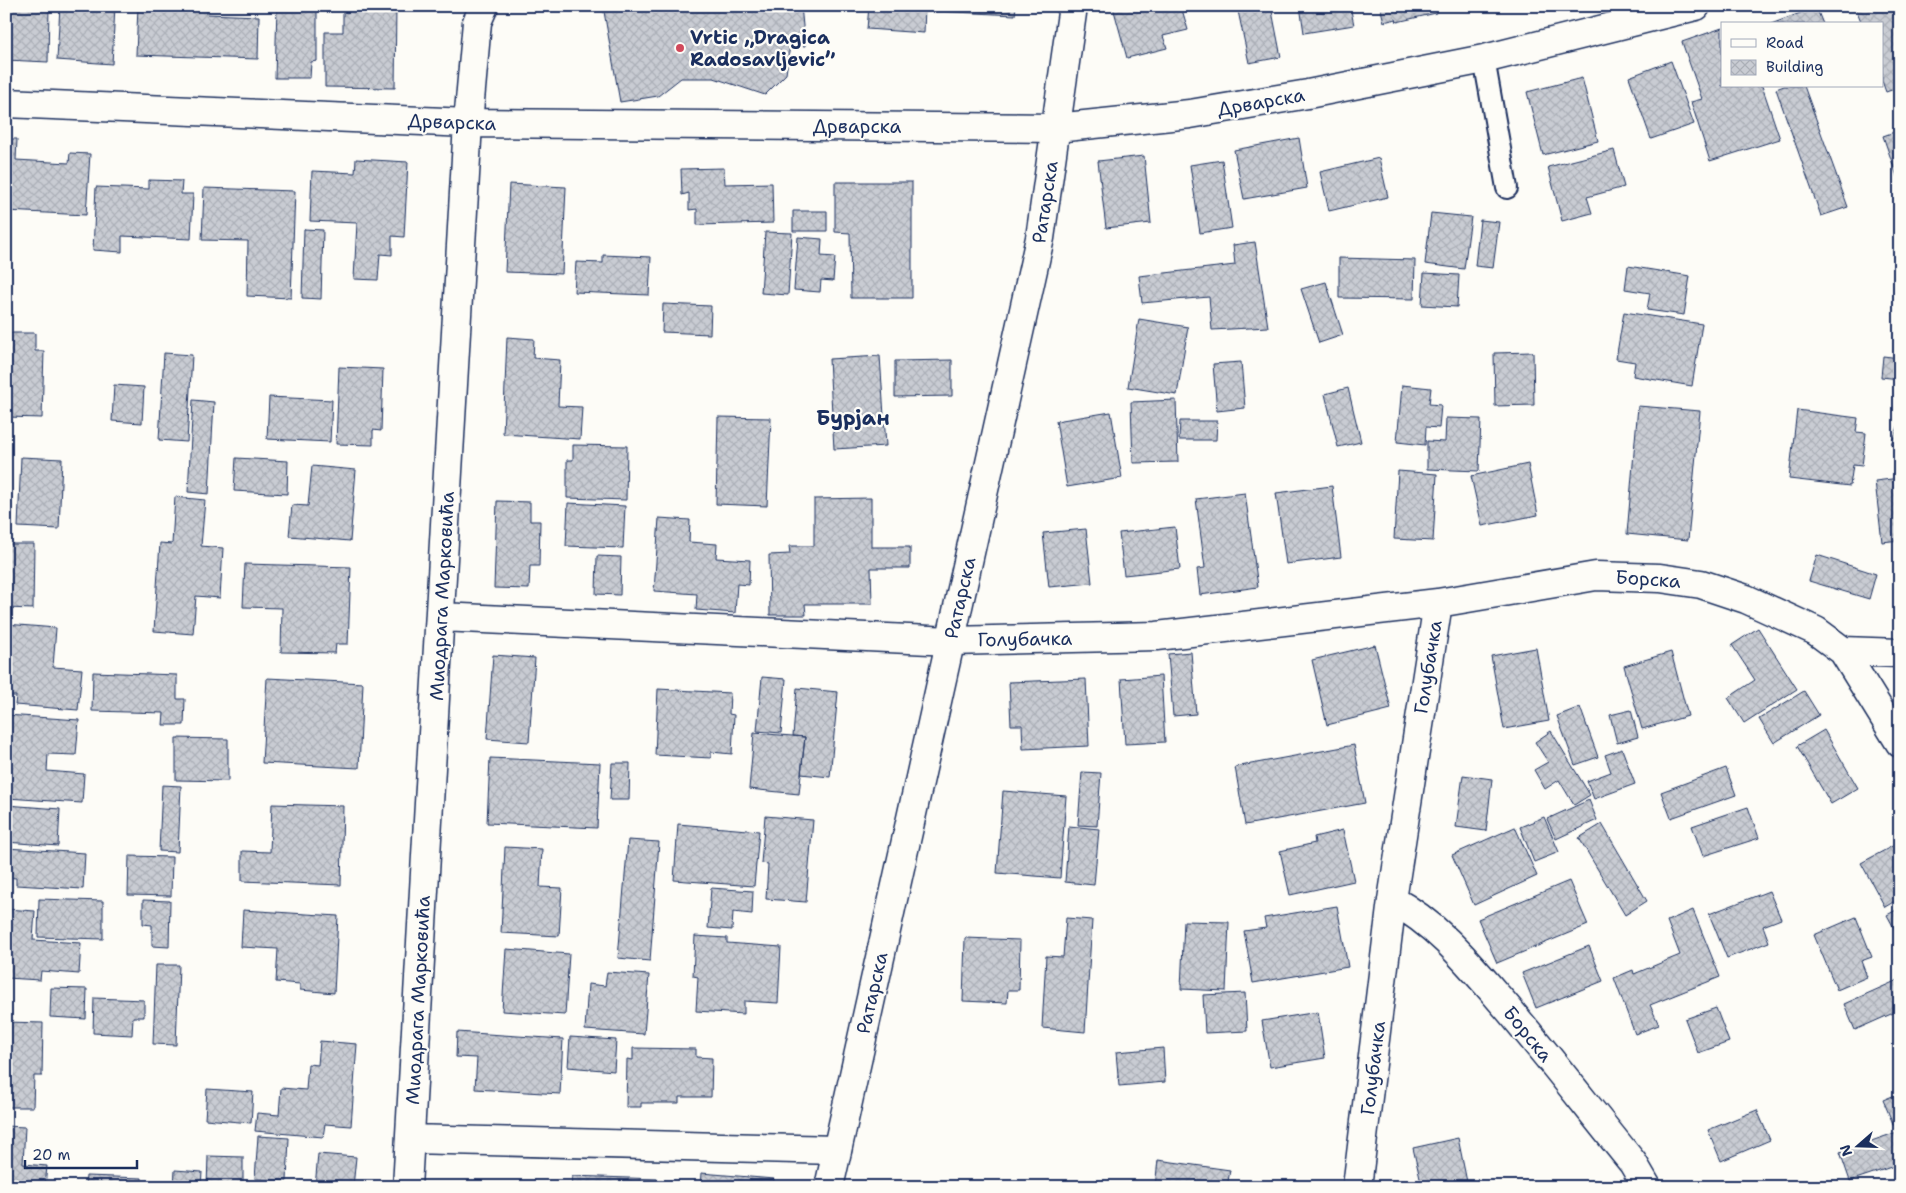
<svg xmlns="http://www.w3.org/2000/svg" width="1906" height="1193" viewBox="0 0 1906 1193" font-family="'Shantell Sans',sans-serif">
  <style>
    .building { fill: url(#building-cross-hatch); stroke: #1b2f5e }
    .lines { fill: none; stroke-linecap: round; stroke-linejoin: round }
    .lane-casing { stroke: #1b2f5e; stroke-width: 24 }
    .street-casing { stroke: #1b2f5e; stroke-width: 31 }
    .secondary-casing { stroke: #1b2f5e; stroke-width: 31 }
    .lane { stroke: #fdfcf7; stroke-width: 20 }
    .street { stroke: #fdfcf7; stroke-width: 28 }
    .secondary { stroke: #fdfcf7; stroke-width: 28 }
    .poi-dot { fill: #d1495b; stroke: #fdfcf7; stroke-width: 2 }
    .labels { text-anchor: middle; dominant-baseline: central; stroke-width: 4.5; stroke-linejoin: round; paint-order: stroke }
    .poi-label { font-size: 19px; font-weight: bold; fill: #1b2f5e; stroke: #fdfcf7; text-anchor: start }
    .street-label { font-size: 19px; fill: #1b2f5e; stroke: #fdfcf7 }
    .quarter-label { font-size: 21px; font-weight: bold; fill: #1b2f5e; stroke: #fdfcf7 }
  </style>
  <defs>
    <pattern id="building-cross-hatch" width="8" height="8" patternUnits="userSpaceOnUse" patternTransform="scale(1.25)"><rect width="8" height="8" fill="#c9ccd3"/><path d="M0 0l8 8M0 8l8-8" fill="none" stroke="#acb0b8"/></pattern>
  </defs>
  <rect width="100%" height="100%" fill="#fdfcf7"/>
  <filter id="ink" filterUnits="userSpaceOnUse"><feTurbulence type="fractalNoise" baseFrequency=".02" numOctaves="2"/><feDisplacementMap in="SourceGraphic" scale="10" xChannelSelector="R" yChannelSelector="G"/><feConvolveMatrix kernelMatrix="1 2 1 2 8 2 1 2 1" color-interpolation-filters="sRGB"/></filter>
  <g filter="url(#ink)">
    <path class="building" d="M6 6H49L48 62 6 60Z
      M60 6H115L112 64 57 60Z
      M138 6H207V14L259 16 258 59 136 55Z
      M277 6H317V61L311 62 310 78H275Z
      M343 6H396L395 88 325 87V32H343Z
      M603 6H801L805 46 790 45 786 74 765 95 714 78H681L658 96 620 102Z
      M869 6H925L924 33 867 29Z
      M936 6H1016L1015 15 935 11Z
      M1181 6 1188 30 1163 36 1167 48 1127 58 1113 7Z
      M1237 6H1271L1281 57 1249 63Z
      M1300 6H1350L1354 25 1304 33Z
      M1380 6H1434L1436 13 1397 22 1396 19 1384 22Z
      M1855 6H1900V87L1886 92 1882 81V24H1862Z
      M1816 7 1823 24H1771L1795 15Z
      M1722 28V86H1762L1780 139 1710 161 1691 102 1702 99 1682 42Z
      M1671 61 1694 124 1651 139 1629 77Z
      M1582 78 1598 141 1543 155 1527 92Z
      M1784 86H1804L1848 207 1821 216 1776 89Z
      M1900 130V185L1883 136Z
      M1299 138 1307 188 1244 199 1234 150Z
      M6 139H17L16 160 69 163 70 153 90 154 86 215 6 211Z
      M1614 150 1624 187 1587 197 1592 213 1562 221 1548 167Z
      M1144 156 1151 223 1106 228 1098 161Z
      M1379 158 1388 197 1329 211 1320 172Z
      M356 159 408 162 404 237 392 236V255L380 254 378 280 354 279 357 223 310 221 312 171 355 173Z
      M1222 160 1232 228 1200 233 1190 165Z
      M724 168 725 184 772 183 773 223 697 225V209L689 210V193L682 195 681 169Z
      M149 180 182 181 181 194H193L191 239 122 236V252L93 250 96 187 149 189Z
      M835 182H912V298H851L850 233 835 232Z
      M509 184 566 187 562 274 505 272Z
      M204 188 295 191 291 298 247 296 248 241 202 240Z
      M793 211H827V231H793Z
      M1431 213 1471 217 1464 269 1425 264Z
      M1480 220 1499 222 1493 268 1475 266Z
      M304 229 323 230 321 299 302 298Z
      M765 232 792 233 788 295 761 293Z
      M798 237 822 239 821 256 835 257 833 281 821 280 820 292 794 290Z
      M1255 242 1268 327 1212 330 1209 297 1142 303 1139 276 1235 265 1233 245Z
      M603 255 651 257 649 295 574 292 576 262 603 263Z
      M1339 258 1415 260 1414 299 1339 298Z
      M1628 266 1690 276 1684 315 1647 310 1650 293 1625 289Z
      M1424 273 1459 275 1457 307 1422 305Z
      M1326 282 1343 335 1319 343 1301 289Z
      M663 304 711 306 710 334 662 332Z
      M1624 312 1702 324 1692 386 1633 376 1635 362 1616 359Z
      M1139 319 1188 327 1177 395 1128 387Z
      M6 333H35V351H44L42 418 6 417Z
      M507 337 534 339 533 358 560 360 558 406 582 407 580 439 503 434Z
      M1533 352 1534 405 1495 406 1494 353Z
      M164 353 192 355 187 442 159 440Z
      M880 356 886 446 834 449 829 359Z
      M1883 356 1900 358V379L1881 377Z
      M952 360V396L895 397V361Z
      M1241 362 1245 408 1217 411 1213 364Z
      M339 367 383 369 381 431 373 430V445L336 444Z
      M114 385 144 387 142 423 112 421Z
      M1402 385 1431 388 1429 404 1441 405 1439 428 1426 427 1425 445 1397 442Z
      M1348 388 1361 442 1338 447 1325 394Z
      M269 397 332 400 330 442 267 439Z
      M193 400 214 402 209 494 188 492Z
      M1176 400 1178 462 1133 463 1131 402Z
      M1638 406 1700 411 1688 540 1627 534Z
      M1797 410 1858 418 1856 432 1866 433 1862 466 1853 465 1850 486 1789 479Z
      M1111 412 1122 478 1067 487 1056 421Z
      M718 417 771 418 767 506 716 504Z
      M1446 418 1481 419 1479 471 1427 469V441L1445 442Z
      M1180 421H1217L1216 440H1179Z
      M1900 422V447L1891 444Z
      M573 445 627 446 626 500 567 498V460H573Z
      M21 457 62 459 59 529 18 527Z
      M236 458 288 461 287 494 234 491Z
      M1528 464 1538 515 1482 526 1471 476Z
      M312 466 356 470 350 541 289 536 292 505 308 506Z
      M1398 471 1437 474 1433 541 1394 539Z
      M1900 478V540L1882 542 1875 481Z
      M1332 486 1341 557 1286 564 1276 493Z
      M1245 493 1258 587 1200 595 1197 569 1205 568 1196 499Z
      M175 497 205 500 201 546 223 548 220 598 196 596 193 634 154 631 160 543 172 544Z
      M871 498V547H910V568H871L872 604H805L806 615H770L769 555 790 554 789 546H814V499Z
      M497 501 530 502V521H540L539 566H530L529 589 494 588Z
      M568 503 625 506 623 548 566 546Z
      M659 518 690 520 689 542 717 544 716 558 750 560 749 585 737 584 735 613 696 610 697 594 654 591Z
      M1175 527 1180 569 1124 575 1119 533Z
      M1086 529 1092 583 1049 587 1043 533Z
      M6 544H34L33 609 6 608Z
      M1817 555 1876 574 1869 599 1809 581Z
      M597 556 621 557 620 595 596 594Z
      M245 564 351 567 348 644H336L335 653 281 652 282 608 243 607Z
      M6 624 56 628 53 667 82 669 78 710 15 705 16 696H6L8 665H6Z
      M1758 628 1797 689 1744 723 1728 698 1755 680 1732 645Z
      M1375 645 1391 709 1327 725 1312 660Z
      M1536 648 1549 721 1504 729 1491 656Z
      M1191 652 1196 714 1173 716 1168 654Z
      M1671 652 1688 716 1642 729 1624 666Z
      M493 655 535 658 529 742 487 739Z
      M93 672 177 675V699H185L184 725H163L164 713 92 711Z
      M1161 676 1165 742 1125 744 1121 679Z
      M762 677 786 679 781 733 757 731Z
      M267 678 363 683 359 768 262 763Z
      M1086 679 1089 746 1023 749 1022 725H1011L1009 682Z
      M797 688 838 692 830 777 801 774 805 737 793 736Z
      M658 689 730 693 729 714 734 715 732 754 711 752V758L655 755Z
      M1804 691 1819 715 1774 743 1759 719Z
      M1580 707 1598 757 1575 765 1557 716Z
      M1631 710 1638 737 1617 743 1610 715Z
      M6 715 79 720 76 755 48 754 47 771 84 774 82 803 7 798Z
      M1824 730 1858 788 1831 804 1797 746Z
      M1551 731 1590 795 1574 805 1559 780 1545 789 1534 770 1548 762 1535 742Z
      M754 733 805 737 799 794 749 789Z
      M176 738 228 739V781L176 780Z
      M1354 745 1365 803 1245 825 1235 767Z
      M1622 749 1635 784 1594 799 1587 781 1611 772 1605 755Z
      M490 758 600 763 597 828 487 823Z
      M612 763H630L629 800H610Z
      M1726 768 1736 795 1671 818 1661 792Z
      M1082 772 1101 773 1097 826 1078 825Z
      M1463 775 1492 779 1486 831 1456 827Z
      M162 785 181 786 178 852 159 851Z
      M1003 791 1066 796 1060 878 997 873Z
      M1589 800 1597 820 1556 839 1547 819Z
      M272 804 343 806 341 885 242 881V851L270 852Z
      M6 805 60 809 58 846 6 842Z
      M1748 807 1759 838 1703 856 1692 826Z
      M765 816 813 820 806 902 766 899 768 864 761 863Z
      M1544 817 1559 852 1534 862 1520 827Z
      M678 824 759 831 754 886 674 880Z
      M1602 824 1647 901 1625 915 1579 838Z
      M1069 826 1099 829 1094 885 1065 882Z
      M1515 827 1537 876 1474 905 1452 855Z
      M1343 830 1354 881 1290 895 1280 851 1315 843 1314 837Z
      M628 840 659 842 650 961 618 958Z
      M1900 842V898L1885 907 1861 863Z
      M505 847 542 849 540 887 562 888 559 936 501 933Z
      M6 848 85 853 83 889 16 885V878L6 877Z
      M129 856 172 857 171 896 128 895Z
      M1569 881 1588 925 1497 963 1478 919Z
      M711 888 753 891 752 914 733 912 732 930 708 928Z
      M1769 891 1781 919 1763 926 1769 942 1727 958 1709 914Z
      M39 899 103 901V939L38 937Z
      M143 900 170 901 169 947 152 946V925L143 924Z
      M1337 906 1348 967 1253 983 1244 931 1266 928 1264 918Z
      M1900 908V939L1887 915Z
      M6 909 35 911 33 940 81 943 79 974 41 971 40 980 6 978Z
      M243 910 338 916 334 993 300 990V984L276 982 278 949 241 947Z
      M1693 910 1720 977 1650 1005 1659 1025 1635 1034 1614 978 1633 970 1634 974 1680 955 1667 921Z
      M1856 917 1872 957 1861 961 1867 977 1837 990 1814 935Z
      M1066 918 1092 920 1085 1032 1042 1028 1046 956 1063 957Z
      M1184 921 1229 922 1226 991 1181 989Z
      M695 936 727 938V943L781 947 778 1003 744 1001V1014L696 1011 698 977 693 976Z
      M965 938 1020 940 1019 990H1008L1007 1003 963 1001Z
      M1589 946 1603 981 1536 1008 1522 973Z
      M506 949 569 954 565 1015 502 1011Z
      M156 965H179L176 1045 153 1044Z
      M607 972 649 975 644 1034 585 1030 588 984 605 986Z
      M1900 979V1010L1855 1030 1844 1004Z
      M51 988 87 989 86 1019 50 1017Z
      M1245 993 1247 1031 1205 1033 1203 995Z
      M94 998 144 1000V1017H133L132 1035 93 1033Z
      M1716 1008 1729 1042 1698 1053 1685 1019Z
      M1318 1012 1325 1058 1270 1067 1262 1021Z
      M6 1022 43 1023 42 1076H34L33 1107H6Z
      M457 1032 563 1039 560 1094 475 1089 477 1058 456 1057Z
      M570 1037 616 1040 614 1071 568 1067Z
      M320 1041 357 1044 351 1126 325 1124 323 1137 255 1131 257 1113 279 1115 281 1088 306 1090 308 1064 318 1065Z
      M633 1048 696 1049V1057L712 1058 711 1097H679V1103H641V1107H626L627 1059 633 1060Z
      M1163 1048 1165 1082 1119 1086 1116 1052Z
      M207 1089 253 1092 251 1123 205 1119Z
      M1900 1093V1124L1894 1126 1883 1100Z
      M1757 1110 1770 1140 1721 1161 1708 1130Z
      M6 1126 25 1127 23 1164 47 1166 45 1187H6Z
      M1900 1131V1164L1850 1181 1840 1152Z
      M258 1136 289 1138 287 1181 255 1179Z
      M1458 1138 1467 1182 1445 1187H1422L1413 1148Z
      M318 1154 356 1157 353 1187H315Z
      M208 1156 243 1157V1187H207Z
      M1158 1160 1230 1170 1227 1187H1155Z
      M175 1170 202 1172 201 1187H174Z
      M701 1173 774 1179 773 1187H700Z
      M86 1176 142 1178V1187H85Z
      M572 1176 657 1179V1187H571Z"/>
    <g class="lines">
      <g class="lane-casing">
        <path id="lane" d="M1484 59 1507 188"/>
      </g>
      <g class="street-casing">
        <path id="street" d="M6 103 468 123 1056 128 1190 114 1308 94 1484 59 1696 6
          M441 617 951 641 1157 636 1438 603 1596 576 1660 578 1701 584 1746 599 1816 631 1843 651 1900 743
          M1843 651 1900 653
          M1392 900C1435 923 1466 960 1498 997 1545 1051 1588 1108 1633 1163L1647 1187
          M410 1139 837 1150
          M407 1187 468 123 477 22 484 6
          M1357 1187 1392 900 1438 603"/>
      </g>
      <g class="secondary-casing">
        <path id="secondary" d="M829 1187 1040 238 1073 6"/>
      </g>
      <use href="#lane" class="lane"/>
      <use href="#street" class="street"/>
      <use href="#secondary" class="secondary"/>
    </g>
  </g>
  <circle class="poi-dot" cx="680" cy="48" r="5"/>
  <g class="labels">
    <g class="poi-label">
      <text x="690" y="37">Vrtic „Dragica<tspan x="690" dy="22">Radosavljevic”</tspan></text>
    </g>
    <g class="street-label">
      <text transform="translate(1261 102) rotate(-10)">Дрварска</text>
      <text transform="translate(452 122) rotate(2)">Дрварска</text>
      <text x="857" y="126">Дрварска</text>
      <text transform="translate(1045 202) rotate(-81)">Ратарска</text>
      <text transform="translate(1648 579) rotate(4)">Борска</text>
      <text transform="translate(442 596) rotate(-87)">Миодрага Марковића</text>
      <text transform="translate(960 598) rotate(-77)">Ратарска</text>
      <text transform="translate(1025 639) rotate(-1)">Голубачка</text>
      <text transform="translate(1428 667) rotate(-81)">Голубачка</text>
      <text transform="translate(872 993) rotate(-77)">Ратарска</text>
      <text transform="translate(418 1000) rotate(-87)">Миодрага Марковића</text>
      <text transform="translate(1528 1034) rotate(51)">Борска</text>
      <text transform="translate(1373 1068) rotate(-83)">Голубачка</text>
    </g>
    <g class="quarter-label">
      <text x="853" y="418">Бурјан</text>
    </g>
  </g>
  <rect width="1906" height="1193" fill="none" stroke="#fdfcf7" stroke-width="25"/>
  <rect x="12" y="12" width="1881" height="1168" fill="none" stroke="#1b2f5e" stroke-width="2" filter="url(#ink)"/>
  <rect x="1721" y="22" width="162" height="65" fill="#fdfcf7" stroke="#a3aaba"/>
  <rect x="1731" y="39" width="25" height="8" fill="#fdfcf7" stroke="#a3aaba"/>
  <text x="1766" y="48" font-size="15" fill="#1b2f5e">Road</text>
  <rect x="1731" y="60" width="25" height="15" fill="url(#building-cross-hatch)" stroke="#a3aaba"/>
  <text x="1766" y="72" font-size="15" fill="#1b2f5e">Building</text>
  <g transform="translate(1858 1146) rotate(250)" stroke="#fdfcf7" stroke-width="4" paint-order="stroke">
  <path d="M0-4L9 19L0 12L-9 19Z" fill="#1b2f5e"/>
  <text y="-8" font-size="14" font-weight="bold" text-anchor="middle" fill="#1b2f5e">N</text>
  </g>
  <path d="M25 1160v8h112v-8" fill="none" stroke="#1b2f5e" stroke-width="2.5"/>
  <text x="32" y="1160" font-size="15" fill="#1b2f5e" stroke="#fdfcf7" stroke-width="4" paint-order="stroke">20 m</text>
</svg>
